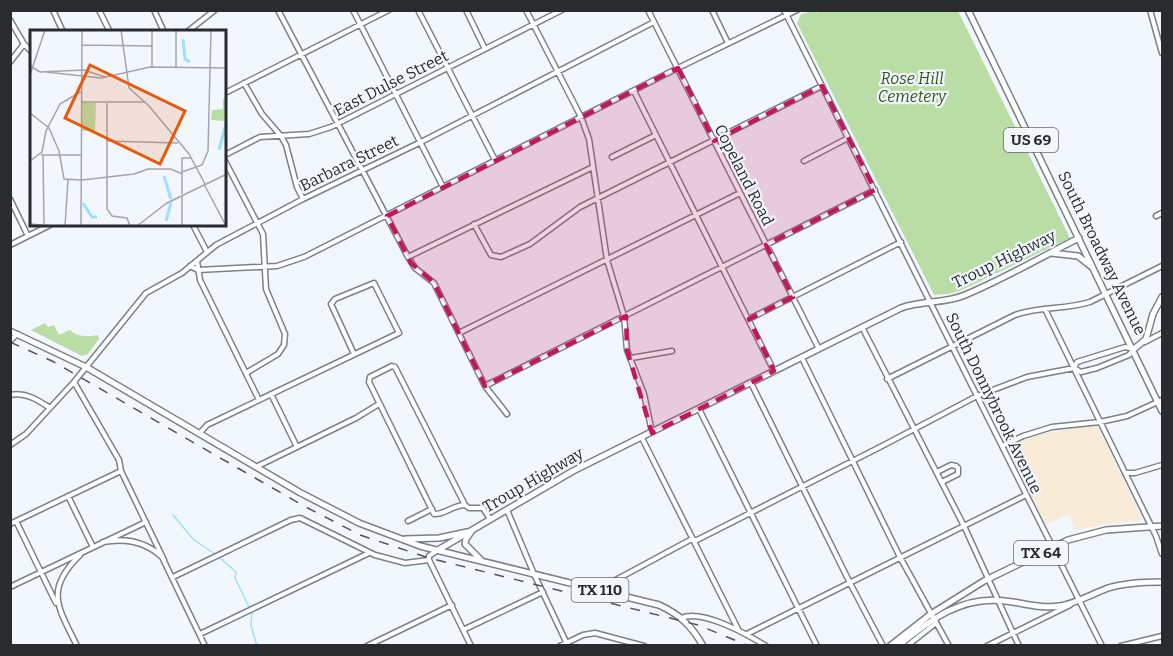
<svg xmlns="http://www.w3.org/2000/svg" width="1173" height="656" viewBox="0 0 1173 656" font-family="Bitter,serif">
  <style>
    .medical { fill: #f8ebd7 }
    .green { fill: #b9dda5 }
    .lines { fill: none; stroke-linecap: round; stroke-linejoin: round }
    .stream { stroke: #9ce0fd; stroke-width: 1.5 }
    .minor-casing { stroke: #7b8189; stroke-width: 7 }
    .major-casing { stroke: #7b8189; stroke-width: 8 }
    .minor { stroke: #fff; stroke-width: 4 }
    .major { stroke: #fff; stroke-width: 5 }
    .rail { stroke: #515458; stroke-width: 1.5; stroke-dasharray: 10 10; stroke-linecap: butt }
    .marked { fill: #c2185b; fill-opacity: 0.2; stroke: #c2185b; stroke-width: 4.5; stroke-dasharray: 12 8; stroke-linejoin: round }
    .labels { text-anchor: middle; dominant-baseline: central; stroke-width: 4.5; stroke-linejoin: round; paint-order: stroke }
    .shield { fill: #f2f7fe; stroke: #65686c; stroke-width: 1.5 }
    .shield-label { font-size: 15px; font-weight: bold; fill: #292b2e }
    .park-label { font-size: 16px; font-style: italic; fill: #325817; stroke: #f2f7fe }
    .street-label { font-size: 16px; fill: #292b2e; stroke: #f2f7fe }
    .inset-river { fill: none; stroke: #9ce0fd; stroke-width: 3 }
    .inset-road { fill: none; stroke: #a2a5ab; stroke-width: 1.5 }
    .view { fill: #e8590c; fill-opacity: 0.15; stroke: #e8590c; stroke-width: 3 }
    .inset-edge { fill: none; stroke: #292b2e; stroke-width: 3 }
  </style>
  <rect width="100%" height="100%" fill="#f2f7fe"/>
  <path class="medical" d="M1093 425H1097L1143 520 1107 524 1076 530 1068 514 1046 525 1007 447 1020 441 1047 433Z"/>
  <path class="green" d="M820 11H958L1070 238 962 290 949 294 934 295 797 23 801 14 815 11 817 13Z
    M45 323 48 327 54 325 59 335 70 330C76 337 89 337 98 335L99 339 88 354 82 356 31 330Z"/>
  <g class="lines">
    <path class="stream" d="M173 515 194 540 215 554
      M219 557 236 572 235 578 249 607
      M252 612 251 626 257 646"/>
    <g class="minor-casing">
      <path id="minor" d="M53 10 63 32
        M99 10 110 32
        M154 10 164 32
        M278 10 408 257 415 268 434 283 485 386 507 414
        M353 10 443 187
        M418 10 495 160
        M466 10 485 49
        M526 10 581 117 589 139 607 260 624 316 627 350 644 394 652 432
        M648 10 819 349
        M712 10 728 43
        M784 10 1102 646
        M1150 10 1162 53
        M10 20 24 44 32 52
        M187 32 215 10
        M10 62 24 44
        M244 83 262 114 281 136 286 145 297 187 303 199
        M634 91 774 371
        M225 93 389 10
        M225 155 260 137 309 134 331 127 562 10
        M612 157 656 135
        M225 161 263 234 266 289 285 334 284 345 278 354 246 373
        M804 161 848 138
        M10 199 28 236
        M1156 216 1162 213
        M474 224 491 255 501 257 530 244 580 207 822 86
        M193 225 207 252
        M10 245 50 225
        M408 257 593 167
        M197 261 200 280 259 400
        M190 266 198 270 277 266 304 257 678 68 797 10
        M1045 309 1156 536 1162 554
        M749 319 901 242
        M862 327 964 526 1019 646
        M459 333 740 193
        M10 341 17 334
        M1145 342 1162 333
        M631 358 672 351
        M802 358 900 557 949 646
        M887 379 1015 315C1039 306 1065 310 1090 302L1162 266
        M74 382 119 460 121 471 164 560
        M751 383 850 583 883 646
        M485 386 875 190
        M271 394 297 447
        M10 395C26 392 38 400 50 408
        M699 409 817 646
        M200 433 207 425 399 333 374 283 335 299 331 304 354 354
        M642 438 738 629
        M10 445 26 434 74 382 146 293 182 273 216 245 303 199 421 142 654 22
        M1002 446 1023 436 1052 427 1100 422 1127 416 1162 400
        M258 466 356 418 379 404
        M937 472 951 465 956 466 958 468V474L942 482
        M1125 473H1135L1162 465
        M68 496 93 547
        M465 505C453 505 444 515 434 514L369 382 370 377 392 366 395 367 465 505 469 508H483L490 519
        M507 510 534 574 568 646
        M16 521 56 603
        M408 521 432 509
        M10 524 121 471
        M103 542C124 538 145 541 162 557L205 646
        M438 550 429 556V560L471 646
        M173 577 291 520 300 518 375 555 405 563 429 560
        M10 587 146 522
        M606 592 610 583 690 540H697L884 445 977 396 1027 377 1074 368 1081 372 1097 368 1129 355 1134 349 1125 347 1077 362 1074 368
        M681 618C702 609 747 634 766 646
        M463 630 543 592
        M200 634 369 553
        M747 634 1026 495
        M77 646C58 607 44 590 80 555
        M367 646 452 605
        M560 646 583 635 595 633 644 646
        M907 646 936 623
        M987 646 1070 605
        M1121 646 1162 636"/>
    </g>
    <g class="major-casing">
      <path id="major" d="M968 10 1162 411
        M1051 253 1078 256 1092 267
        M10 331 86 367 299 492 359 523 420 546 659 605C679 614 692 626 703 646
        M1134 349 1146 339 1153 314 1162 297
        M471 532 466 539 465 544 481 560
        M405 539 439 538 467 532
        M438 550 573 471 901 308C922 300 944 304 965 295 1004 279 1041 257 1079 238
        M890 646 931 614 984 581 1068 540 1106 530 1162 526
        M898 646C930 620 962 595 1005 601 1024 603 1041 609 1060 606 1077 603 1092 594 1108 588 1125 583 1144 582 1162 582"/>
    </g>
    <use href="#minor" class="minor"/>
    <use href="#major" class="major"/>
    <path class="rail" d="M10 342 52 361 302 505 360 535 429 558 698 625 749 646"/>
  </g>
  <path class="marked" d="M678 68 714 141 822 86 875 190 766 245 793 297 749 319 774 371 652 433 627 350 626 316 485 386 434 283 411 263 387 216Z"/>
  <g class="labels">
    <g class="shield">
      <rect x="1004" y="128" width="54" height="24" rx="4.5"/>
      <rect x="1014" y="541" width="54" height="24" rx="4.5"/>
      <rect x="571.5" y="578" width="57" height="24" rx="4.5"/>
    </g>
    <g class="shield-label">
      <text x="1031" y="140">US 69</text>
      <text x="1041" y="553">TX 64</text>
      <text x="600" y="590">TX 110</text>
    </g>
    <g class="park-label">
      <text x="912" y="78">Rose Hill<tspan x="912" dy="18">Cemetery</tspan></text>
    </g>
    <g class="street-label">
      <text transform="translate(391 83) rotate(-27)">East Dulse Street</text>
      <text transform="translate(349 163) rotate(-26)">Barbara Street</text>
      <text transform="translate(744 175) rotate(63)">Copeland Road</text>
      <text transform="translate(1102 253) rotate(64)">South Broadway Avenue</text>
      <text transform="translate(1004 259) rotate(-26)">Troup Highway</text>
      <text transform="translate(994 403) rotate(64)">South Donnybrook Avenue</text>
      <text transform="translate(533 480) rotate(-30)">Troup Highway</text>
    </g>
  </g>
  <g transform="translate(30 30)">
    <rect width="196" height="196" fill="#f2f7fe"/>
    <path d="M193 69H196V91L181 90 182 80 193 79ZM52 72 66 73 65 101H52Z" fill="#b9dda5"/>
    <path class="inset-river" d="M153 9 155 29 160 32M189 120 196 94M134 146 141 169M53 173 62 187H67M136 191 141 173"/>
    <path class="inset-road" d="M91 0 99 58 119 76 159 124 175 154M122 0V37M146 0V37M52 15 122 16M0 36 10 42 54 40 75 47M16 42 71 48 120 37 197 38M0 45 15 0M52 72H116M77 73V179L82 186 97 188 100 196M0 83 19 98 29 121 34 149 51 150M78 111 148 113M11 125H51M13 125 14 194M0 131 12 122 16 101 30 74 52 61M152 142 172 135 178 121 181 0M52 150 104 144 118 139H141L152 144M174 154 196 196M152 164V128H161M152 165V196M0 194 24 196M35 196 38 150M51 196 52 0M107 196 137 173 197 144"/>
    <path class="view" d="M60 35 155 81 130 134 35 88Z"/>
    <rect width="196" height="196" class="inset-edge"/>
  </g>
  <rect width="1173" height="656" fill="none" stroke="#292b2e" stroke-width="24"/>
</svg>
